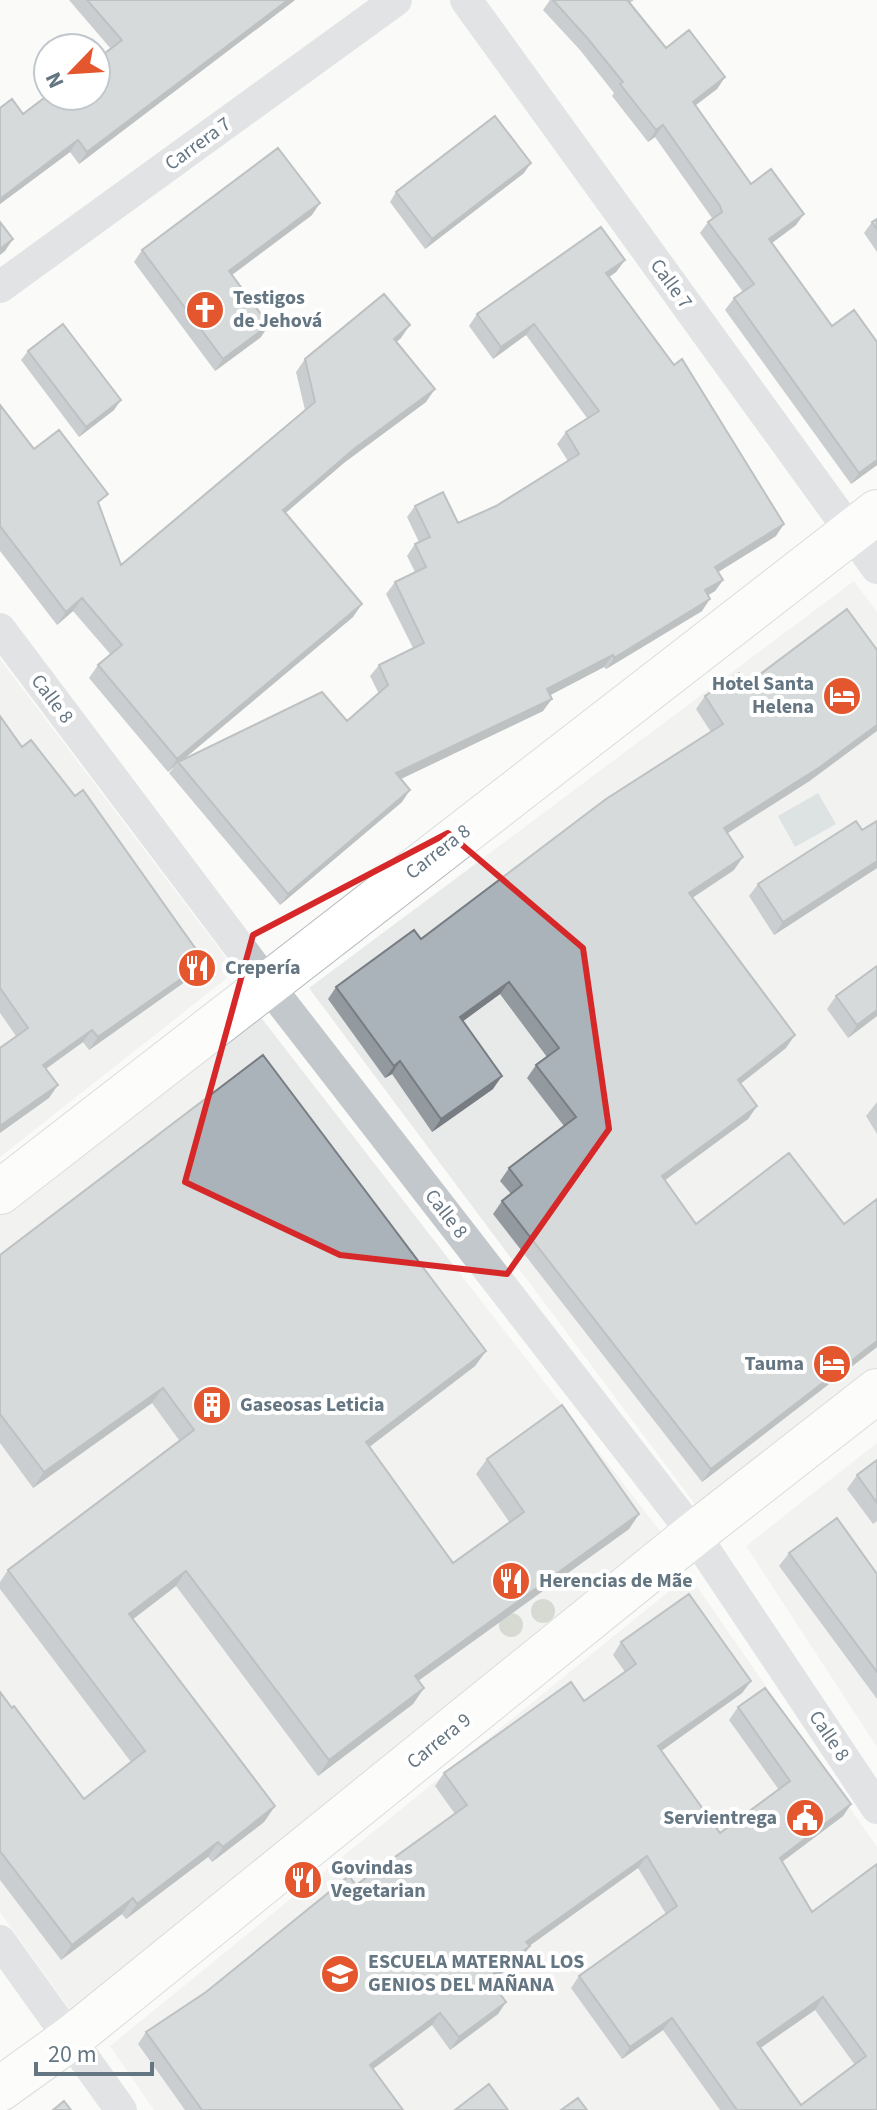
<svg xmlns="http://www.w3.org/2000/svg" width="877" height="2110" viewBox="0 0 877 2110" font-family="'Source Sans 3',sans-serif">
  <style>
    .built { fill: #e8e9e9 }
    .water { fill: #bbc7cb }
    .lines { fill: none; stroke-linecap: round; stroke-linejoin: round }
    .secondary-casing { stroke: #b3babf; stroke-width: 46 }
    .street { stroke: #c3c8cc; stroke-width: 32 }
    .secondary { stroke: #fff; stroke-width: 44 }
    .tree { fill: #aab4a7 }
    .wall { fill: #929a9f; fill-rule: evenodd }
    .shaded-wall { fill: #777d82 }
    .building { fill: #aab3b9; stroke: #777d82; stroke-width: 2; fill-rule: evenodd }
    .marked { fill: none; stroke: #d62828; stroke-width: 6; stroke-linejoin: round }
    .labels { text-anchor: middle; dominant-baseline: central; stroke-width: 8; stroke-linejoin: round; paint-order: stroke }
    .street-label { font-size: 20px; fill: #657683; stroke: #fff }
    .poi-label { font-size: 20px; font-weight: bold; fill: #657683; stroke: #fff; text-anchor: start }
  </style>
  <rect width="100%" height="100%" fill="#fafaf8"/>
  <path class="built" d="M854 581 877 612V1370L698 1508 309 988Z
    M0 659 236 971 0 1157Z
    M252 1006 664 1536 72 2013 0 1912V1207Z
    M877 1443V1747L746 1546Z
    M689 1575 877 1847V2110H154L110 2046Z"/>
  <path class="water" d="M818 793 836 824 795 847 778 816Z"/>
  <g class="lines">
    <g class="secondary-casing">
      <path id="secondary" d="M0 1192 877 512
        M0 2089 71 2038 694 1534 877 1391"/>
    </g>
    <path class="street" d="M466 0 877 568
      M0 287 396 0
      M0 629 268 985 694 1534 877 1808
      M0 1941 121 2110"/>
    <use href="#secondary" class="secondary"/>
  </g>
  <g class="tree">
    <circle cx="543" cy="1611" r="12"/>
    <circle cx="511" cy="1625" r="12"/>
  </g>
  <path class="wall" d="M69 0H295L79 164 70 152 0 204V108L23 114 111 49Z
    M550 0H634L630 3 666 48 725 77 717 89 696 105 751 184 796 225 772 243 832 326 877 342V465L851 484 725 310 734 298 743 292 700 233 708 222 712 219V218L655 137 648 142 612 96 614 93 580 50 543 10Z
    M524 173 425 249 390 202 396 192Z
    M312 215 232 275 261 337 215 371 134 262 142 250Z
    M877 219V252L864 233 872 222Z
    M625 260 616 272 609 277 776 536 718 572 723 580 715 591 708 595 702 611 606 669 604 667 550 695 543 711 401 779 402 802 280 905 169 773 174 767 168 772 89 678 98 665 111 655 73 611 57 625 0 551V405L34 449 99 506 121 565 305 410 296 372 305 359 401 338 396 342 426 402 345 462 285 513 353 617 184 759 347 721 379 694 370 676 379 665 413 648 386 594 395 582 415 572 407 556 415 544 419 542 407 517 415 506 458 523 496 506 568 461 557 444 566 432 587 418 526 335 493 359 469 326 477 314Z
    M28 351 114 410 79 437 21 360Z
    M705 696 811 780 728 833 734 870 692 898 786 1048 740 1084 757 1106 748 1119 665 1180 696 1224 877 1347 702 1482 493 1214 502 1201 511 1194 500 1181 509 1168 564 1126 527 1078 536 1065 547 1057 500 994 463 1021 493 1089 432 1132 392 1074 385 1078 328 999 336 987 421 939 711 732 696 709Z
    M0 716 22 747 205 962 196 974 89 1050 83 1042 46 1069 49 1098 16 1036 0 1013Z
    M877 821V868L774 935 749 896 758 884 862 830Z
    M836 996 877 1016 848 1038 827 1009Z
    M877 1102V1134L866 1116Z
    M0 1255 486 1351 475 1366 369 1447 453 1563 510 1523 476 1474 487 1459 639 1514 629 1529 418 1681 424 1688 413 1704 318 1776 176 1586 133 1619 275 1806 264 1822 212 1862 208 1857 126 1919 122 1914 61 1960 0 1880V1692L12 1708 84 1799 131 1762 0 1589V1582L8 1570 179 1440 152 1403 33 1488 0 1443Z
    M877 1460V1521L873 1524 847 1489 857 1475Z
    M789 1553 877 1574V1699L779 1566Z
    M621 1642 751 1681 742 1693 661 1751 720 1833 779 1790 729 1720 738 1707 851 1804 843 1816 782 1862 812 1912 877 1864V2110H720L663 2030 622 2059 571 1988 579 1976 666 1914 638 1868 529 1946 521 1959 491 1982 506 2002 498 2014 450 2050 432 2025 373 2069 403 2110H185L138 2044 146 2032 206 1992 455 1814 435 1786 444 1773 584 1701 625 1672 613 1655ZM815 2010 855 2065 801 2105 760 2048Z"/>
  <path class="shaded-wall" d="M288 0H295L79 164 87 152Z
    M725 77 717 89 685 113 693 102Z
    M663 125 655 137 648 142 656 130Z
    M78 140 70 152 0 204V199Z
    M531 163 524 173 425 249 432 239Z
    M320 203 312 215 221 283 229 271Z
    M804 214 796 225 761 251 769 239Z
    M13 239 5 251 0 255V249Z
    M625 260 616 272 598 285 606 273Z
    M534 324 526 335 493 359 501 347Z
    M269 325 261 337 215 371 223 359Z
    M410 325 401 338 385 352 394 339Z
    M435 389 426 402 345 462 274 523 283 510 354 449Z
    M121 400 114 410 79 437 86 427Z
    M877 460V465L851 484 859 473Z
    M784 524 776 536 707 579 715 567Z
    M723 580 715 591 697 602 705 590Z
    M82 598 73 611 57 625 66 612Z
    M710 599 702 611 606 669 614 658Z
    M362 604 353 617 179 763 178 762 168 772 177 759Z
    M613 655 604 667 539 701 547 689Z
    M552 699 543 711 388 785 396 773Z
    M877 725V731L811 780 715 841 724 828Z
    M410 790 402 802 280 905 288 894Z
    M743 857 734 870 680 906 689 893Z
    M877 861V868L774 935 783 922Z
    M205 962 196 974 89 1050 98 1037Z
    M509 982 500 994 451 1030 460 1017Z
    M877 1010V1016L848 1038 857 1025Z
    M92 1030 83 1042 34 1077 43 1065Z
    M795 1035 786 1048 729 1093 738 1080Z
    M400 1061 392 1074 385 1078 394 1066Z
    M502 1076 493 1089 432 1132 441 1119Z
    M58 1085 49 1098 0 1133V1126Z
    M757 1106 748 1119 653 1189 662 1176Z
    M877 1341V1347L702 1482 711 1469Z
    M486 1351 475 1366 355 1458 366 1442Z
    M163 1388 152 1403 33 1488 44 1472Z
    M639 1514 629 1529 404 1691 415 1676Z
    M186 1571 176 1586 119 1630 129 1614Z
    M751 1681 742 1693 650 1759 658 1746Z
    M424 1688 413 1704 318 1776 329 1760Z
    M851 1804 843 1816 771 1870 780 1858Z
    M275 1806 264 1822 212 1862 223 1847Z
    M218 1842 208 1857 126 1919 137 1904Z
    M647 1856 638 1868 518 1954 526 1942Z
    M133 1898 122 1914 61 1960 72 1945Z
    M530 1946 521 1959 479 1990 488 1978Z
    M823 1997 815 2010 749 2056 757 2043Z
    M506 2002 498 2014 450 2050 459 2037Z
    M440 2013 432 2025 362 2077 370 2065Z
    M672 2018 663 2030 622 2059 630 2047Z"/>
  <path class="building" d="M87 0H288L87 152 78 140 0 199V108L12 99 23 114 48 95 96 96V60L122 40Z
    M553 0H629L628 1 666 48 689 30 725 77 693 102 751 184 771 169 804 214 769 239 832 326 854 310 877 342V460L859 473 734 298 754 284 708 222 722 212 720 206 663 125 656 130 620 84 623 82 588 39Z
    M495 116 531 163 432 239 396 192Z
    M278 148 320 203 229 271 269 325 223 359 142 250Z
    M877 219V229L872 222Z
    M0 222 13 239 0 249Z
    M601 227 625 260 606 273 674 365 682 359 784 524 715 567 723 580 705 590 710 599 614 658 613 655 547 689 552 699 396 773 410 790 288 894 178 762 322 692 347 721 388 685 379 665 424 643 395 582 426 567 415 544 430 537 415 506 443 492 458 523 496 506 579 454 566 432 599 411 534 324 501 347 477 314Z
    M384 294 410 325 394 339 435 389 354 449 283 510 362 604 177 759 98 665 122 645 82 598 66 612 0 526V405L34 449 59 430 108 494 98 502 121 565 315 402 305 359Z
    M63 324 121 400 86 427 28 351Z
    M847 609 877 650V725L820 767 724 828 743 857 689 893 795 1035 738 1080 757 1106 662 1176 696 1224 789 1153 844 1224 877 1199V1341L711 1469 502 1201 522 1185 509 1168 576 1117 536 1065 559 1048 509 982 460 1017 502 1076 441 1119 400 1061 394 1066 336 987 414 930 421 939 606 799 723 724 705 696 739 673 747 684Z
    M0 716 22 747 31 740 75 796 83 790 205 962 98 1037 92 1030 43 1065 58 1085 0 1126V1048L28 1028 0 988Z
    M856 821 862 830 877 821V861L783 922 758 884Z
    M877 966V1010L857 1025 836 996Z
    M263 1055 486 1351 366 1442 453 1563 524 1512 487 1459 562 1405 639 1514 415 1676 424 1688 329 1760 186 1571 129 1614 275 1806 223 1847 218 1842 137 1904 133 1898 72 1945 0 1851V1692L12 1708 14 1706 84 1799 145 1751 8 1570 194 1430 163 1388 44 1472 0 1414V1255Z
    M877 1460V1503L857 1475Z
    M837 1518 877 1574V1672L789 1553Z
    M689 1594 751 1681 658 1746 720 1833 790 1781 738 1707 765 1688 851 1804 780 1858 812 1912 877 1864V2110H737L672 2018 630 2047 579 1976 677 1906 647 1856 526 1942 530 1946 488 1978 506 2002 459 2037 440 2013 370 2065 403 2110H202L146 2032 206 1992 349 1876 356 1885 467 1805 444 1773 571 1682 584 1701 636 1664 621 1642ZM823 1997 866 2056 801 2105 757 2043Z
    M489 2084 508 2110H455Z
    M578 2098 587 2110H561Z
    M64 2101 71 2110H53Z"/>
  <path d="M0 0H877V2110H0ZM448 833 583 948 609 1129 507 1274 340 1255 185 1182 253 935Z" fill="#fafaf8" fill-opacity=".55" fill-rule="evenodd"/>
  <path class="marked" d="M448 833 583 948 609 1129 507 1274 340 1255 185 1182 253 935Z"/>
  <defs>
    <g id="church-disc" transform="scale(2)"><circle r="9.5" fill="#e4572e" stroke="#fff"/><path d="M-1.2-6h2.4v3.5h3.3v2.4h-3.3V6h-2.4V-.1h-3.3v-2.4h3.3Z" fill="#fff"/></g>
    <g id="hotel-disc" transform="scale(2)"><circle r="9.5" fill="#e4572e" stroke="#fff"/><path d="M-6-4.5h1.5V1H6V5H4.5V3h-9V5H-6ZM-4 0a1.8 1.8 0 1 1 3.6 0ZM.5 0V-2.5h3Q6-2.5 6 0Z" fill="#fff"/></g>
    <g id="restaurant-disc" transform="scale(2)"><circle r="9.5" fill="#e4572e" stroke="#fff"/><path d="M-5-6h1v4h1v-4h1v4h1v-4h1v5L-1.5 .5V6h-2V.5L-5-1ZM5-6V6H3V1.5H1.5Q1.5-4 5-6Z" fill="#fff"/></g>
    <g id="building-disc" transform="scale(2)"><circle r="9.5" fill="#e4572e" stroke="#fff"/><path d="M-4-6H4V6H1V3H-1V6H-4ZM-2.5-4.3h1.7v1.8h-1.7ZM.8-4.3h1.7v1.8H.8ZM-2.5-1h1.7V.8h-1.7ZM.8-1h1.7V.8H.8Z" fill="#fff"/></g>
    <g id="civic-disc" transform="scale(2)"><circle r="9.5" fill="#e4572e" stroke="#fff"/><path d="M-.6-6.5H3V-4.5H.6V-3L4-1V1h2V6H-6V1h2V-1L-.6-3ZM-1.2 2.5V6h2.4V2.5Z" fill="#fff"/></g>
    <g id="school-disc" transform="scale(2)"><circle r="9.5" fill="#e4572e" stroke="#fff"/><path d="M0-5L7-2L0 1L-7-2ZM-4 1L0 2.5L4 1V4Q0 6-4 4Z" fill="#fff"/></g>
  </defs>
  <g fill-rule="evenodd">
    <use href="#church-disc" x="205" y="310"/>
    <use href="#hotel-disc" x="842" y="696"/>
    <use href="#restaurant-disc" x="197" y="968"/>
    <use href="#hotel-disc" x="832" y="1364"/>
    <use href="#building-disc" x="212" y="1405"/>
    <use href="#restaurant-disc" x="511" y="1581"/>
    <use href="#civic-disc" x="805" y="1818"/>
    <use href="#restaurant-disc" x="303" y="1880"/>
    <use href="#school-disc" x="340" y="1974"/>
  </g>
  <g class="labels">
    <g class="street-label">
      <text transform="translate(198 144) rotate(-36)">Carrera 7</text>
      <text transform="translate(671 284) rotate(54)">Calle 7</text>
      <text transform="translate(52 699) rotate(53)">Calle 8</text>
      <text transform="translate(438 852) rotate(-38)">Carrera 8</text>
      <text transform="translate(446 1214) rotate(52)">Calle 8</text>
      <text transform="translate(829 1736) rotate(56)">Calle 8</text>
      <text transform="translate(439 1741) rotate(-39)">Carrera 9</text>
    </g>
    <g class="poi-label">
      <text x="233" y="298">Testigos<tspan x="233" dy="23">de Jehová</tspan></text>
      <text x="814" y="684" text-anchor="end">Hotel Santa<tspan x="814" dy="23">Helena</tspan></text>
      <text x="225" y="968">Crepería</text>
      <text x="804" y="1364" text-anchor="end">Tauma</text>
      <text x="240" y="1405">Gaseosas Leticia</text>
      <text x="539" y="1581">Herencias de Mãe</text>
      <text x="777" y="1818" text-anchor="end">Servientrega</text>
      <text x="331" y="1868">Govindas<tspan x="331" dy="23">Vegetarian</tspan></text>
      <text x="368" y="1962">ESCUELA MATERNAL LOS<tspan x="368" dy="23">GENIOS DEL MAÑANA</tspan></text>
    </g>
  </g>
  <g transform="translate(72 72) rotate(245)"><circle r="38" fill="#ffffff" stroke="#c1c8cd" stroke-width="2"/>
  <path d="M0-6L14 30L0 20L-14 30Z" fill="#e4572e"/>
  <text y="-12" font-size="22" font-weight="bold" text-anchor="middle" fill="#657683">N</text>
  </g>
  <path d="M36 2062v12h116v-12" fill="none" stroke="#657683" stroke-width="4"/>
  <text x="48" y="2062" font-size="24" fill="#657683" stroke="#ffffff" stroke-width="6" paint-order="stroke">20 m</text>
</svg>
